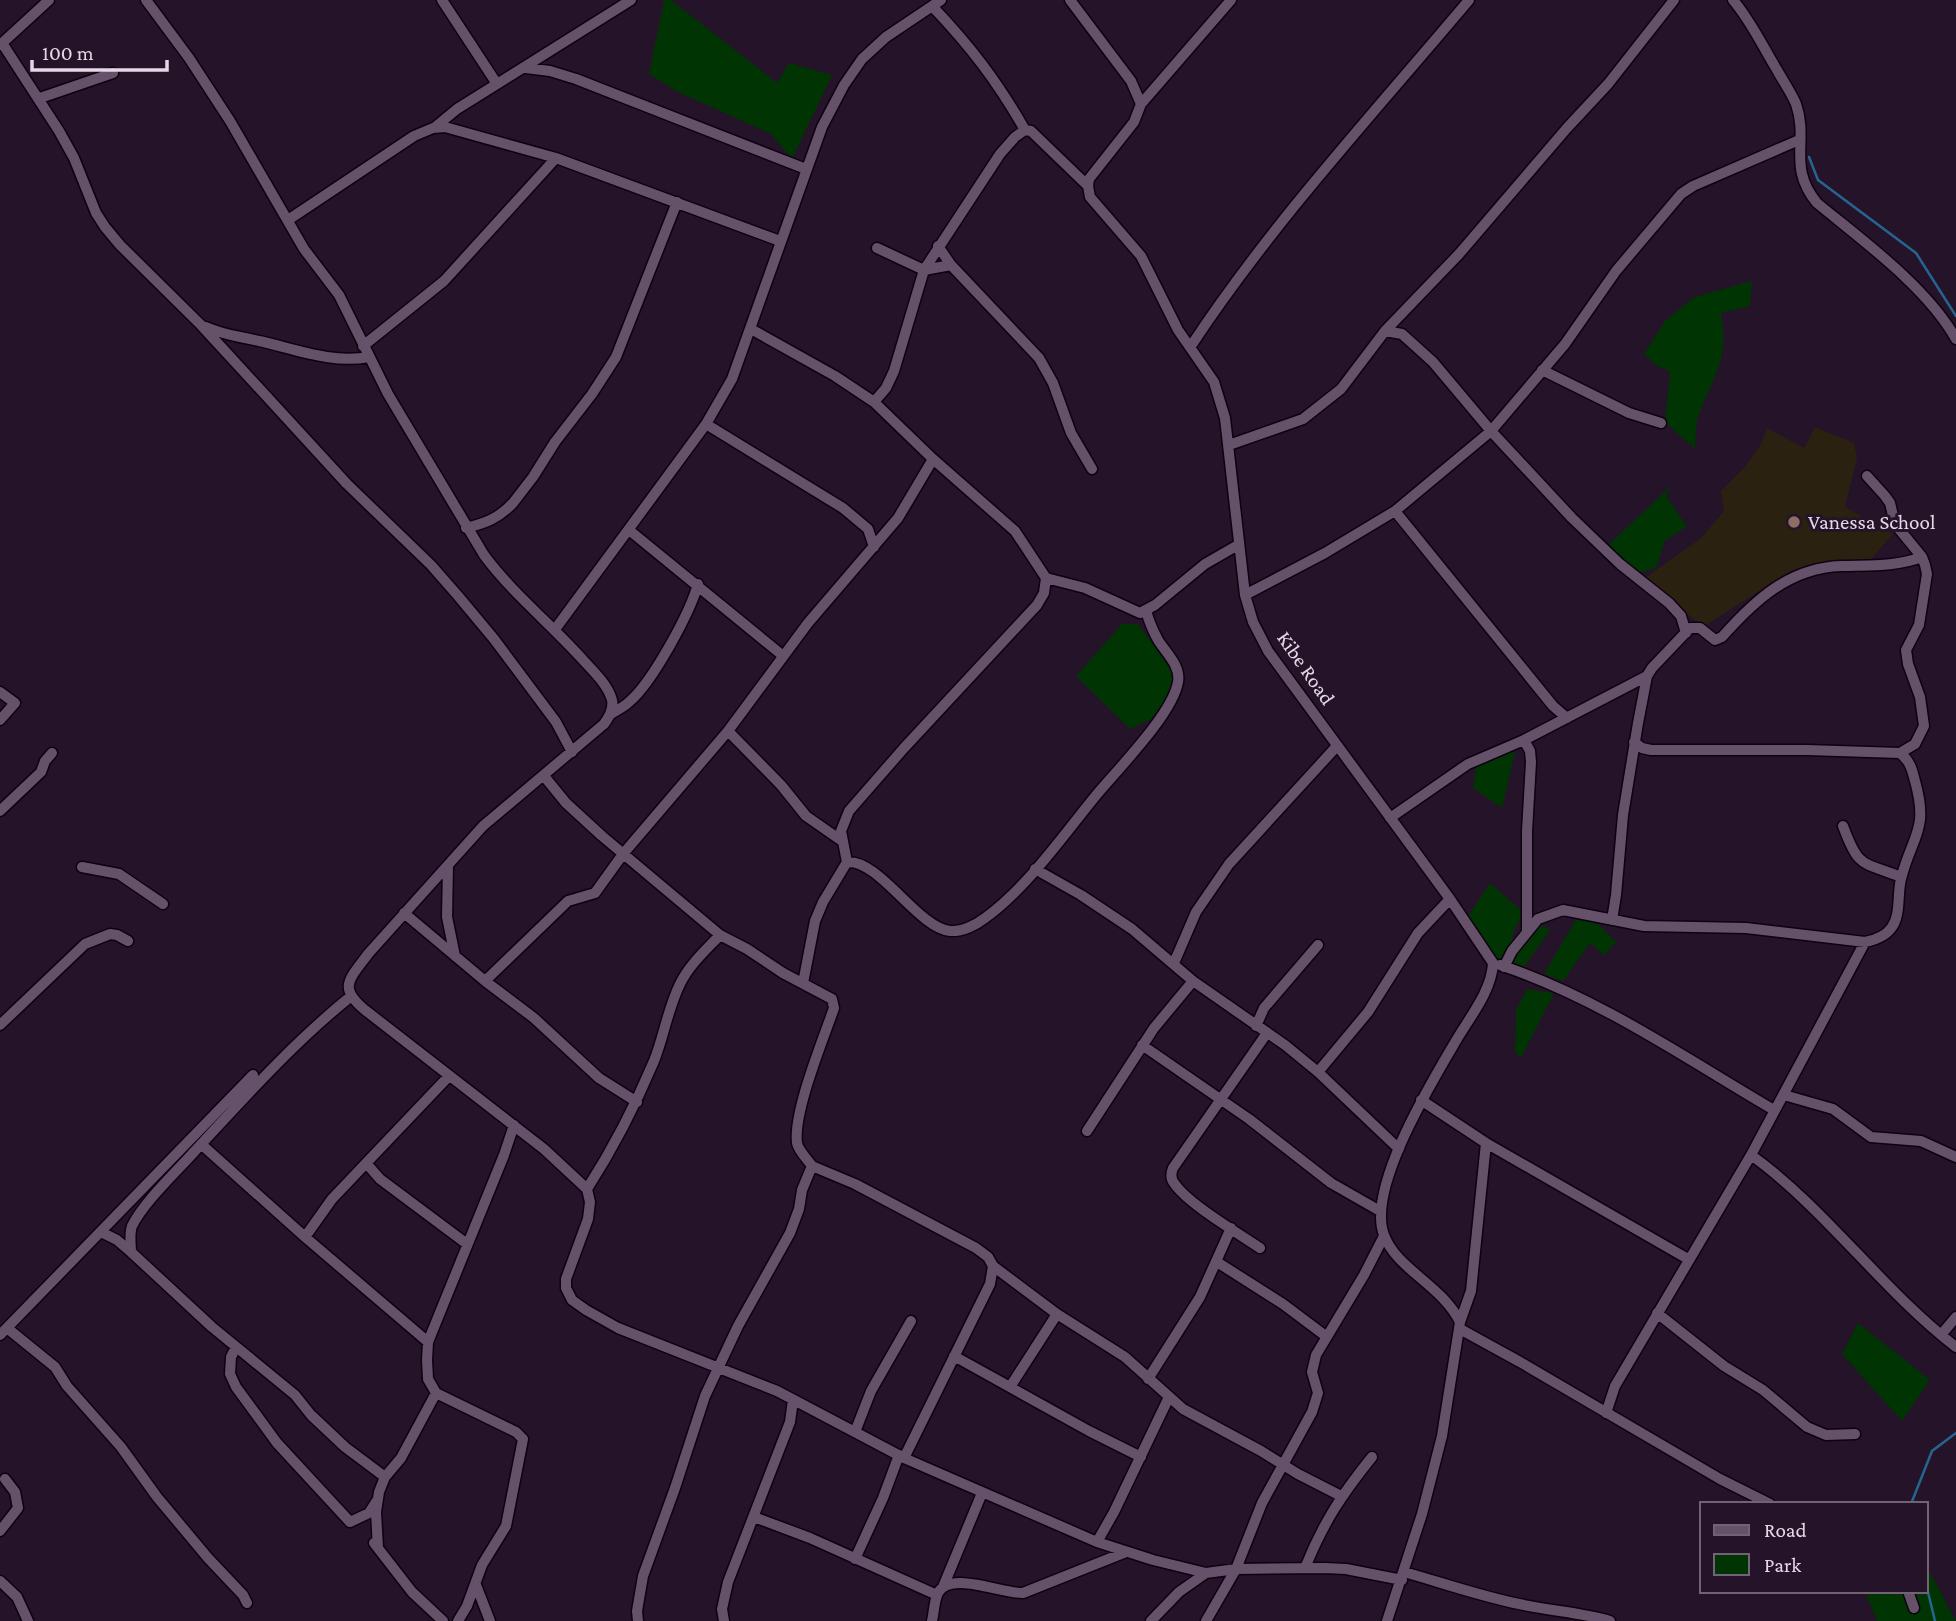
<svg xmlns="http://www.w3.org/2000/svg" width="1956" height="1621" viewBox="0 0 1956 1621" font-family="'Crimson Pro',serif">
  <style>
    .education { fill: #2a2111 }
    .green { fill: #003403 }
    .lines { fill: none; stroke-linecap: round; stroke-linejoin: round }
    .stream { stroke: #256691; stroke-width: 2.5 }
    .minor-casing { stroke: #0e0111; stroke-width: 13 }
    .minor { stroke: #66516a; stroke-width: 10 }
    .education-dot { fill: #8d6e63; stroke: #251329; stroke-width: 2.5 }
    .labels { text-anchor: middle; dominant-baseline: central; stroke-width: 6; stroke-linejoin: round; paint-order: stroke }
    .poi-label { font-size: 21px; fill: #e4d8e6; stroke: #251329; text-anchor: start }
    .street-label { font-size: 21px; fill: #e4d8e6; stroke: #251329 }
  </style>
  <rect width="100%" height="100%" fill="#251329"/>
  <path class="education" d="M1815 427 1854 443 1857 458 1845 507 1893 534 1858 574 1824 562 1792 570 1703 627 1645 578 1701 538 1724 511 1721 491 1745 467 1761 444 1767 428 1804 448Z"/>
  <path class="green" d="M664 0H671L777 83 789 63 832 75 792 159 771 134 678 92 649 74Z
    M1752 281 1750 306 1721 313C1730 361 1713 375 1698 417 1695 427 1696 439 1695 449L1665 422 1670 371 1657 366 1644 354 1665 321 1694 297Z
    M1671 486 1666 496 1687 526 1665 541 1656 568 1638 573 1608 545Z
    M1122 624H1138L1177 677 1165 700 1151 719 1130 729 1076 676Z
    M1516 748 1502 808 1473 788 1477 764Z
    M1490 883 1523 912 1512 936 1522 945 1539 924 1550 930 1524 967 1495 957 1465 921Z
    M1576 919 1598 924 1616 942 1604 955 1590 943 1563 981 1544 974Z
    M1527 989 1554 993 1521 1058 1515 1052 1516 1010Z
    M1858 1323 1930 1380 1902 1421 1842 1354Z
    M1926 1565 1956 1621H1877L1865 1591H1926Z"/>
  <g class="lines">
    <path class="stream" d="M1809 157 1818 180 1916 253 1956 316
      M1911 1504 1932 1451 1956 1433
      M1926 1584 1935 1621"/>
    <g class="minor-casing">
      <path id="minor" d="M146 0 189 58 230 121 304 249 339 295 388 394 484 555C512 593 552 625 584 661 594 672 608 685 612 700 614 709 609 717 604 724L483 826 368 954C350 979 337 987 365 1010L544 1149 587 1189 590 1202 588 1219 566 1279V1288L572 1300 586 1310 618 1328 777 1391 904 1458 1097 1542 1153 1560 1206 1573 1236 1569 1325 1568 1346 1569 1402 1580
        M442 0 497 84
        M1070 0 1131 81 1141 104 1134 122 1089 179 1088 186 1090 197 1141 256 1178 330 1214 382 1225 418 1245 595 1253 622 1268 651 1450 899 1493 963C1492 990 1470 1017 1457 1039 1433 1080 1366 1188 1384 1235 1397 1270 1441 1284 1460 1322L1442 1436 1422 1514 1387 1621
        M1733 0C1751 21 1763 47 1777 70 1783 81 1791 92 1796 104 1809 141 1787 167 1817 203 1863 241 1927 287 1956 339
        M932 6C971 47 997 81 1025 130
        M2 43 59 131 74 158 96 213 105 227 120 245 201 325 347 484 431 565 459 597 494 639 556 722 572 752
        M0 45 49 0
        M526 68 550 71 576 79 806 169
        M40 98 113 73
        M1141 104 1231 0
        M434 128 457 109 631 0
        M288 220 414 136 433 128 445 127 556 158 780 241
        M938 246 951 265 1039 358 1053 383 1071 433 1092 469
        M877 248 924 270 951 265
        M206 327C226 336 239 336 259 341 295 349 332 364 369 357
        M751 329 835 376 874 402 933 459 1015 531 1046 578 1044 593 1037 605 904 748 849 811 841 831 847 862
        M1385 331 1402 334 1433 362 1491 431 1572 518 1620 564 1669 603 1681 616 1686 633
        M363 346 444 281 556 158
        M1191 346C1272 223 1374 113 1469 0
        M1542 370 1629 413 1661 423
        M874 402 886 388 894 371 924 270 1000 154 1015 137 1025 130 1031 131 1088 186
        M706 424 843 508 868 529 874 547
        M1229 445 1303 419 1341 389 1385 331 1459 254 1567 128 1608 84 1674 0
        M1395 511 1553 706 1567 718
        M466 528C486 523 499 518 513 503L533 477 555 442 592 394 616 357 677 202
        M629 530 782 655
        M1046 578 1085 588 1140 613 1155 605 1205 564 1238 545
        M1245 595 1325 553 1395 511 1491 431 1565 344 1616 271 1681 194 1693 186 1799 140
        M556 628 706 424 732 379 822 127 844 85 862 59 886 37 941 0
        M0 692 15 703 0 720
        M611 714C617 710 624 707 629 702 652 683 690 613 698 584
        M728 731 781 785 806 816 842 841
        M1524 740 1530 751 1531 762 1527 831V931
        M1634 742 1642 748 1651 750H1807L1900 753 1915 744 1924 726 1920 697 1908 664 1906 650 1919 625 1927 574 1925 565 1922 557 1895 524 1890 503 1885 496 1867 476
        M544 776 566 803 602 836 720 935 747 949 783 973 832 999 834 1008C823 1040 793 1112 797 1143 798 1150 807 1159 812 1166L802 1190 799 1209 790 1233 738 1326 705 1396 675 1488 643 1576 637 1611 638 1621
        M0 811 41 772 45 761 52 753
        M1390 818 1468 764 1524 740 1647 676
        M1843 826C1859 869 1861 861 1901 877
        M448 865 447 917 455 956
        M82 867 119 874 163 904
        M1035 869 1081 895 1132 929 1193 981 1285 1045 1318 1072 1399 1149
        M404 913 485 981 534 1018 599 1078 637 1102
        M1612 920 1616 895 1623 815 1638 723 1647 676 1652 668 1690 628H1700L1715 640 1722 637C1755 600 1789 568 1841 566 1869 565 1895 567 1922 557
        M1174 963 1196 912 1229 864 1337 746
        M1500 965C1599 998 1685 1058 1774 1110
        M1504 967 1512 951 1538 919 1563 910 1644 926 1746 928 1865 942C1875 940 1886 936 1892 927 1901 914 1897 894 1901 879 1912 835 1929 831 1915 781 1912 769 1910 761 1900 753
        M485 981 568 901 595 893 623 854 728 731 808 623 898 518 933 459
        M803 983 815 921 823 902 847 862C879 859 918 928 950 931 962 932 976 925 985 918 1028 887 1064 834 1098 793 1120 767 1173 713 1178 682 1181 666 1166 653 1158 640 1153 631 1149 621 1146 611
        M350 997C292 1044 244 1098 194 1152 176 1172 144 1202 132 1226 129 1234 131 1244 131 1252L212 1327 295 1395 311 1415 345 1447 385 1477
        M0 1025 85 944 110 934 117 935 128 941
        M1256 1026 1264 1008 1318 945
        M1142 1045 1249 1119 1331 1183 1380 1211
        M1318 1072 1368 1012 1418 933 1450 899
        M1784 1095 1833 1109 1871 1137 1921 1141 1956 1157
        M1421 1100 1486 1143 1688 1259
        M1087 1131 1154 1028 1193 981
        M201 1144 305 1237 332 1199 449 1076
        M1751 1155C1826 1209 1881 1289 1956 1347
        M366 1163 380 1179 467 1244
        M812 1166 855 1184 976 1248 988 1257 993 1266 1057 1314 1125 1357 1183 1409 1261 1451 1298 1474 1341 1496
        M587 1189C614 1147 635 1106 654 1061 664 1036 668 1008 680 984 689 965 706 950 720 935
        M101 1232 117 1240 131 1252
        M305 1237 428 1342
        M1260 1248C1238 1233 1188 1204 1174 1183 1170 1178 1171 1173 1173 1168L1267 1033
        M1217 1262 1283 1304 1327 1337
        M1657 1313 1724 1366 1763 1390 1807 1427 1826 1435 1855 1434
        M1460 1322 1471 1291 1486 1143
        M7 1328 55 1367 67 1386 121 1447 157 1497 208 1558 243 1595 247 1603
        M1460 1329 1520 1362 1720 1479 1770 1504
        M0 1335 253 1075
        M1941 1335 1956 1317
        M236 1347 231 1357 230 1374 236 1387 277 1443 350 1522 369 1513 376 1502
        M954 1356 1089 1431 1141 1457
        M1148 1379 1200 1297 1231 1228
        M1010 1387 1057 1314
        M1606 1413 1615 1386 1751 1155 1865 942
        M855 1432 871 1391 911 1321
        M904 1458 990 1284 993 1266
        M754 1517 810 1538 937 1595
        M0 1531 18 1508 15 1492 5 1479
        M1097 1542 1114 1512 1169 1397
        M374 1543 412 1592 443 1621
        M378 1548 376 1512 379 1492 385 1477 401 1458 436 1393
        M855 1559 883 1498 899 1455
        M1305 1568C1323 1523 1342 1494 1372 1457
        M1404 1572C1443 1583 1480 1596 1519 1604 1550 1611 1580 1612 1610 1621
        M0 1581 17 1597 28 1621
        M476 1585 490 1621
        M943 1587 982 1493
        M1908 1591 1914 1608
        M458 1621 467 1606 482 1565 506 1526 523 1439 516 1432 436 1393 428 1379 427 1360 428 1342 504 1155 514 1125
        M724 1621 722 1609 728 1582 790 1422 793 1400
        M932 1621C934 1613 934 1601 938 1593 950 1570 1002 1594 1023 1593L1126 1552
        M1151 1621 1179 1592 1206 1573
        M1206 1621 1236 1569 1262 1503 1312 1412 1318 1393 1312 1372 1316 1355 1364 1275 1384 1236"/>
    </g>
    <use href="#minor" class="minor"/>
  </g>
  <circle class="education-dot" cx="1794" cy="522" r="7"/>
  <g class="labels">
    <g class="poi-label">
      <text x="1808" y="522">Vanessa School</text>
    </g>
    <g class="street-label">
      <text transform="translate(1306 668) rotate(55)">Kibe Road</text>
    </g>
  </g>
  <rect x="1700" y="1502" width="228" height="91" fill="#251329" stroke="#716275" stroke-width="2"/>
  <rect x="1714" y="1525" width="35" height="10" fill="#66516a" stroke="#716275" stroke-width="2"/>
  <text x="1764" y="1537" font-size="21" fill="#e4d8e6">Road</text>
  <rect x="1714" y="1554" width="35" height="21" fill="#003403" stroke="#716275" stroke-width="2"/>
  <text x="1764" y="1572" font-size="21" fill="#e4d8e6">Park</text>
  <path d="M32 60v10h135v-10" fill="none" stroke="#e4d8e6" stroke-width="3.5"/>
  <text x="42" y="60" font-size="21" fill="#e4d8e6" stroke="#251329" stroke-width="5" paint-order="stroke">100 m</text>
</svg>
